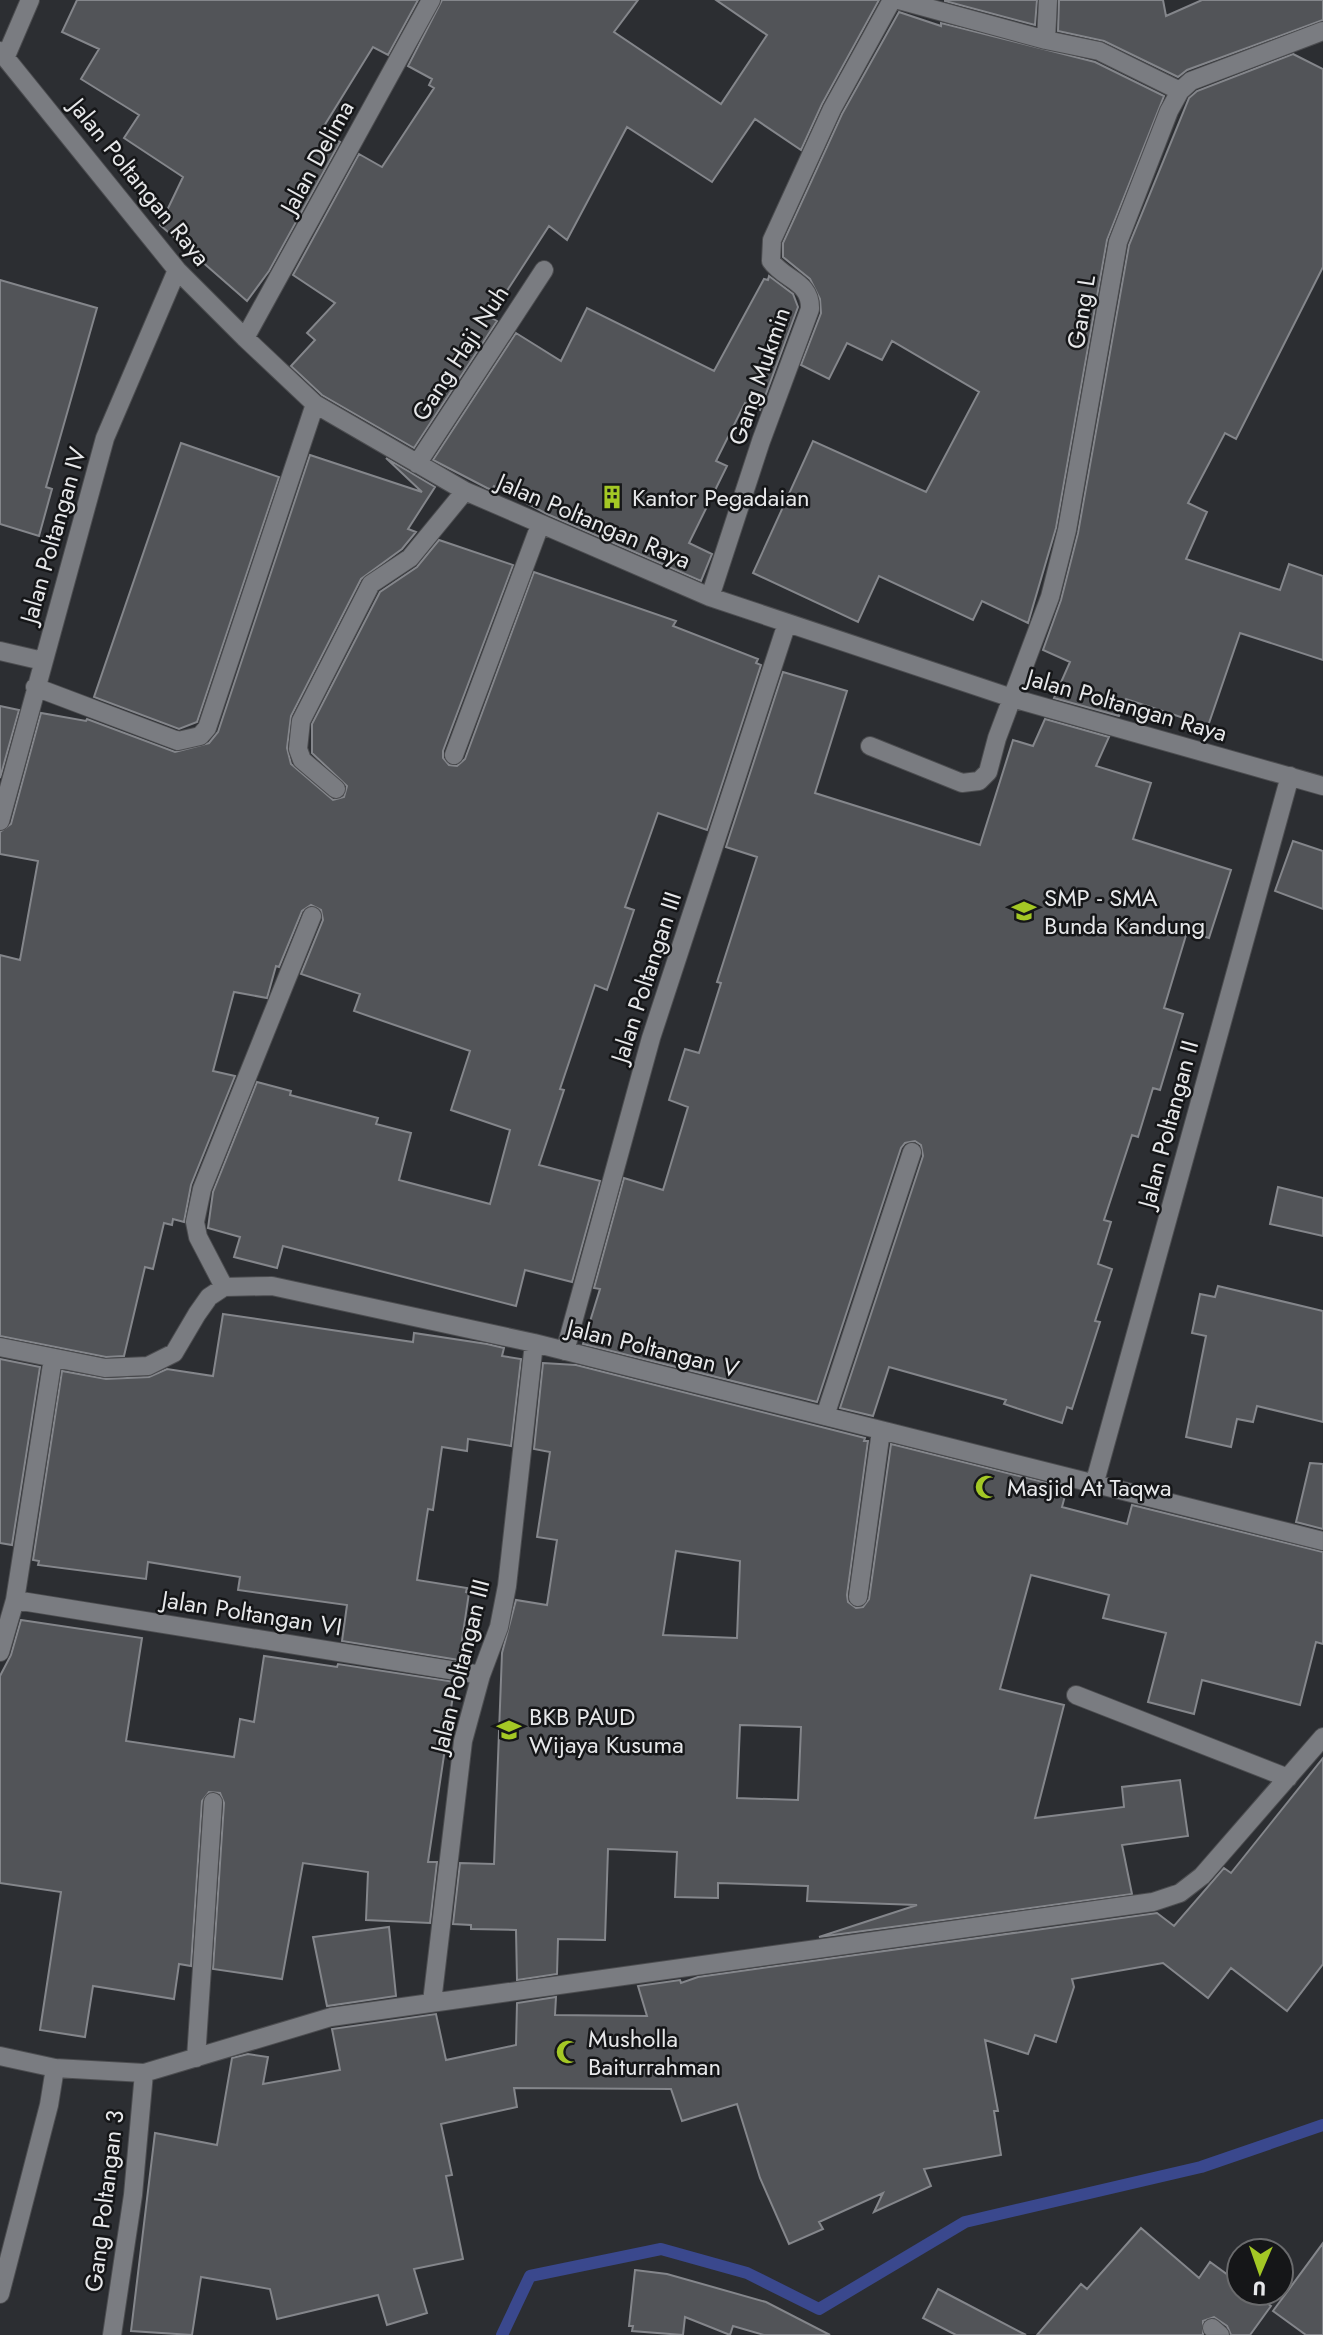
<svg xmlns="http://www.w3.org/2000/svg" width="1323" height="2335" viewBox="0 0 1323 2335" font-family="Jost,sans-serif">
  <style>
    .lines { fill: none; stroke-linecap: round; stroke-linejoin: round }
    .stream { stroke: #3a488d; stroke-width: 12 }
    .building { fill: #525458; stroke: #84868b; stroke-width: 2; fill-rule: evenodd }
    .minor-casing { stroke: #4c4d50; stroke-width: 20 }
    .minor { stroke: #7a7c81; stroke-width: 18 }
    .labels { text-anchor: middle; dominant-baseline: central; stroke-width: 5; stroke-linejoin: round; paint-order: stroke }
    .street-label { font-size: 24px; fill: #e7e8ea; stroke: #151618 }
    .poi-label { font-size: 24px; fill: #e7e8ea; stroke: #151618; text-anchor: start }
  </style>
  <rect width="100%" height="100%" fill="#2c2e32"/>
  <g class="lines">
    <path class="stream" d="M502 2335 530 2276 661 2249 747 2273 819 2309 965 2222 1201 2167 1323 2125"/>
  </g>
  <path class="building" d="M77 0H418L388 55 373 47 321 131 340 142 269 271 247 301 160 225 183 177 124 138 139 115 81 79 99 49 62 32Z
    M442 0H638L614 32 721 104 767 35 716 0H879L822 104 801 150 755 119 712 182 627 127 567 240 549 226 490 317 497 321 414 448 322 395 291 366 315 340 307 333 335 303 293 275 359 154 382 167 434 88 429 85 432 79 408 66Z
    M945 0H1037L1035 25 945 1Z
    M1059 0H1163L1166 16 1202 0H1323V20L1187 70 1178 77 1104 41 1058 31Z
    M899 12 941 26V23L1095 62 1164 96 1107 240 1056 528 1028 623 982 601 973 620 879 576 858 622 753 573 813 441 926 492 979 392 892 341 882 360 847 343 829 379 801 365 821 313 820 299 810 279 783 257V243L842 114Z
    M1293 54 1323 69V267L1236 439 1225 433 1188 503 1207 512 1186 559 1280 590 1289 564 1323 576V660L1240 633 1208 726 1126 699 1119 716 1054 698 1070 662 1043 650 1061 600 1078 533 1129 245 1189 98 1197 91Z
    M769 276 793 294 798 307 760 410 745 403 716 461 727 466 689 543 712 554 701 581 547 514 494 486 492 490 487 488 433 460 516 333 561 361 587 308 714 371 764 279 768 280Z
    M0 280 97 308 46 487 52 489 39 536 0 524Z
    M181 443 279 477 197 722 179 729 94 697Z
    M310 455 422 492 386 458 435 487 408 529 416 532 402 549 361 579 291 716 287 748 291 764 333 800 344 797 347 786 312 753V724L380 592 417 567 439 540 513 565 443 751V758L449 765 457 766 465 759 534 572 676 621 673 626 758 659 756 663 761 665 707 830 658 813 625 907 634 910 607 990 595 985 560 1089 564 1090 539 1165 600 1181 572 1282 525 1270 516 1306 283 1246 277 1268 234 1257 240 1237 208 1228 213 1192 257 1082 291 1091 290 1095 378 1118 376 1124 411 1133 399 1180 490 1204 510 1130 451 1110 470 1051 354 1011 360 994 301 974 323 920 321 910 311 905 302 911 279 967 276 966 267 998 234 992 213 1071 235 1076 191 1185 184 1222 173 1219 172 1225 164 1223 153 1269 145 1267 124 1356 106 1357 0 1336V955L20 960 38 861 0 854V832L11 824 41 713 86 721 87 719 175 752 209 743 218 732Z
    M783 672 847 691 815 793 980 845 1013 740 1033 746 1045 719 1109 737 1096 766 1151 783 1133 839 1231 870 1209 938 1187 932 1164 1008 1183 1014 1160 1090 1153 1088 1138 1137 1132 1135 1104 1220 1111 1222 1098 1264 1112 1269 1095 1321 1100 1322 1072 1409 1067 1407 1062 1423 1004 1404 1006 1400 889 1367 873 1416 840 1408 923 1156 921 1145 915 1141 905 1143 901 1148 817 1402 583 1344 600 1289 594 1288 624 1178 663 1190 688 1107 669 1100 685 1049 699 1053 721 983 717 982 757 857 726 847Z
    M0 706 19 710 0 778Z
    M1293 841 1323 851V909L1275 891Z
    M1278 1187 1323 1198V1236L1270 1224Z
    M1218 1286 1323 1311V1422L1257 1406 1253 1422 1237 1419 1231 1447 1186 1437 1206 1336 1192 1333 1200 1294 1215 1297Z
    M223 1314 413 1342 414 1333 487 1344 504 1348 502 1356 521 1359 511 1446 468 1439 467 1451 442 1447 433 1510 428 1509 417 1580 467 1588 466 1592 469 1593 459 1660 342 1641 347 1605 238 1590 240 1577 148 1562 146 1579 38 1565 39 1561 33 1560 62 1371 106 1379 149 1377 167 1369 213 1376Z
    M0 1359 40 1367 12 1545 0 1543Z
    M543 1363 576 1365 865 1438 864 1441H868L847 1595 848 1602 856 1608 863 1607 869 1599 891 1444 1067 1488 1062 1507 1127 1524 1132 1505 1323 1552V1644L1316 1642 1300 1705 1202 1680 1194 1714 1148 1702 1166 1633 1103 1618 1109 1595 1031 1575 1000 1689 1064 1705 1035 1818 1124 1807 1122 1787 1180 1780 1188 1836 1122 1845 1132 1894 819 1937 917 1905 807 1901 808 1886 718 1883V1898L675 1897 677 1852 608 1849 605 1940 558 1939 557 1974 517 1980 516 1930 471 1929V1925L453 1924 460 1863 494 1864 502 1653 516 1600 547 1605 557 1540 537 1537 550 1452 534 1449ZM676 1551 740 1561 737 1638 663 1635ZM740 1725 801 1727 798 1800 737 1798Z
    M1310 1463 1323 1464V1529L1296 1522Z
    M21 1620 142 1638 126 1741 234 1757 240 1719 254 1722 264 1656 337 1667 338 1664 455 1682 428 1862H437L430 1923 366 1920 368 1872 303 1863 282 1979 213 1969 224 1803 220 1793 209 1792 202 1801 191 1966 179 1964 174 1999 93 1986 85 2037 40 2030 61 1892 0 1883V1676L11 1655Z
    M1323 1758V1964L1287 2011 1231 1968 1208 1998 1163 1963 1072 1979 1074 1987 1056 2042 1035 2035 1028 2054 985 2040 998 2111H994L1001 2155 924 2169 931 2186 874 2212 883 2193 819 2222 823 2229 789 2244 760 2178 737 2104 682 2121 671 2089 514 2088 517 2107 441 2124 452 2175 446 2176 463 2259 414 2269 427 2313 387 2325 378 2295 277 2319 270 2289 201 2277 192 2335 131 2331 155 2133 217 2145 232 2058 248 2054 268 2057 263 2084 340 2070 332 2029 436 2014 446 2060 516 2045 517 2003 556 1997 555 2015 647 2016 638 1986 680 1980 681 1983 698 1977 1157 1913 1174 1926 1224 1868 1231 1873Z
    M389 1927 396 1996 327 2006 313 1937Z
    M1141 2228 1199 2278 1210 2262 1239 2283V2293H1253L1271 2306 1250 2335H1231L1227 2326 1214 2317 1203 2321V2335H1037L1081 2284 1087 2289Z
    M1323 2243V2335H1306L1273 2311Z
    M635 2270 667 2274 766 2302 830 2335H764L733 2326 730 2335 685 2317 683 2335 632 2331 633 2326H629Z
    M938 2289 1026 2335H956L923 2318Z"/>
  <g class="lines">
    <g class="minor-casing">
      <path id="minor" d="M899 0 1046 40 1099 51 1180 91
        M1046 40 1048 0
        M0 51 177 270 245 338 315 404 465 491 710 597 1012 698 1323 786
        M6 56 30 0
        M245 338 431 0
        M417 464 544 270
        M710 597 761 441 810 309C811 281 784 280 771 261L772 240 832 109 892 0
        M0 651 43 661
        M35 687 178 741 200 736 207 728 315 404
        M870 746 962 783 979 781 988 772 997 738 1050 597 1067 530 1118 242 1169 111 1180 91 1191 81 1323 31
        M454 755 540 525
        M336 789 302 760 298 749 301 721 371 584 410 558 465 491
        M0 821 105 438 177 270
        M224 1287 198 1237 195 1222 202 1189 312 916
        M0 1347 105 1368 148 1366 174 1353 197 1314 209 1297 224 1287 272 1286 534 1343 1323 1541
        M565 1351 651 1038 787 623
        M825 1416 912 1152
        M1094 1485 1290 776
        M858 1597 881 1431
        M15 1600 481 1675
        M0 1652 15 1600 53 1358
        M1076 1695 1288 1778
        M432 2002 463 1741 481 1675 499 1627 507 1586 534 1343
        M0 2056 55 2068 144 2073 331 2017 1153 1902 1180 1893 1202 1876 1323 1737
        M196 2058 213 1802
        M0 2294 49 2105 55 2068
        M1212 2328 1220 2335
        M112 2335 133 2195 144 2073"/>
    </g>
    <use href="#minor" class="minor"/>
  </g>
  <defs>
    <g id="building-bare" transform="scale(1.89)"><path d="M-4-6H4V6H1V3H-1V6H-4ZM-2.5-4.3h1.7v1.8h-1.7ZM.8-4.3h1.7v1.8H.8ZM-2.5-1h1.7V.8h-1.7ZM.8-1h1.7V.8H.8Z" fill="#a4c825" stroke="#151618" stroke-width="2.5" paint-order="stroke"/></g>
    <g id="school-bare" transform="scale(1.89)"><path d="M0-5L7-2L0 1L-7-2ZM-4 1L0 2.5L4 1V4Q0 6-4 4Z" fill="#a4c825" stroke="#151618" stroke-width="2.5" paint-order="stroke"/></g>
    <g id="mosque-bare" transform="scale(1.89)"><path d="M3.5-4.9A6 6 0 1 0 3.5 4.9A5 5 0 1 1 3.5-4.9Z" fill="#a4c825" stroke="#151618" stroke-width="2.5" paint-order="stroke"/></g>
  </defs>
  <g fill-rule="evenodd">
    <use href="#building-bare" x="612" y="497"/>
    <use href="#school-bare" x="1024" y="911"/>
    <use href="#mosque-bare" x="987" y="1487"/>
    <use href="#school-bare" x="509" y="1730"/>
    <use href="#mosque-bare" x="568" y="2052"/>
  </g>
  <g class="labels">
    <g class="street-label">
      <text transform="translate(317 157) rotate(-61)">Jalan Delima</text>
      <text transform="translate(140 182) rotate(51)">Jalan Poltangan Raya</text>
      <text transform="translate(1081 312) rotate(-81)">Gang L</text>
      <text transform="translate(460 353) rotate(-57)">Gang Haji Nuh</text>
      <text transform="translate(759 376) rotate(-71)">Gang Mukmin</text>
      <text transform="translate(594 521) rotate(23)">Jalan Poltangan Raya</text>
      <text transform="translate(53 535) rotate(-74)">Jalan Poltangan IV</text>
      <text transform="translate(1127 705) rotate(16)">Jalan Poltangan Raya</text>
      <text transform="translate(646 977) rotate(-72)">Jalan Poltangan III</text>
      <text transform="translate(1168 1124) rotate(-75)">Jalan Poltangan II</text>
      <text transform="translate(653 1348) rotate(14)">Jalan Poltangan V</text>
      <text transform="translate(252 1613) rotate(9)">Jalan Poltangan VI</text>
      <text transform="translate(460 1666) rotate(-76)">Jalan Poltangan III</text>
      <text transform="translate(104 2201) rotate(-83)">Gang Poltangan 3</text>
    </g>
    <g class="poi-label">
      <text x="632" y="497">Kantor Pegadaian</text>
      <text x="1044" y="897">SMP - SMA<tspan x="1044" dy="28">Bunda Kandung</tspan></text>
      <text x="1007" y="1487">Masjid At Taqwa</text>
      <text x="529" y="1716">BKB PAUD<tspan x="529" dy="28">Wijaya Kusuma</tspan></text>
      <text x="588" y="2038">Musholla<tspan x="588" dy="28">Baiturrahman</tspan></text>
    </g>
  </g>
  <g transform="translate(1260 2272) rotate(182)"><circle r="33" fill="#151618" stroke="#696a6c" stroke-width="2"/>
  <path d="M0-5L12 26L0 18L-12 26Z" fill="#a4c825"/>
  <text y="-10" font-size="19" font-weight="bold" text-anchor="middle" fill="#e7e8ea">U</text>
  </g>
</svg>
